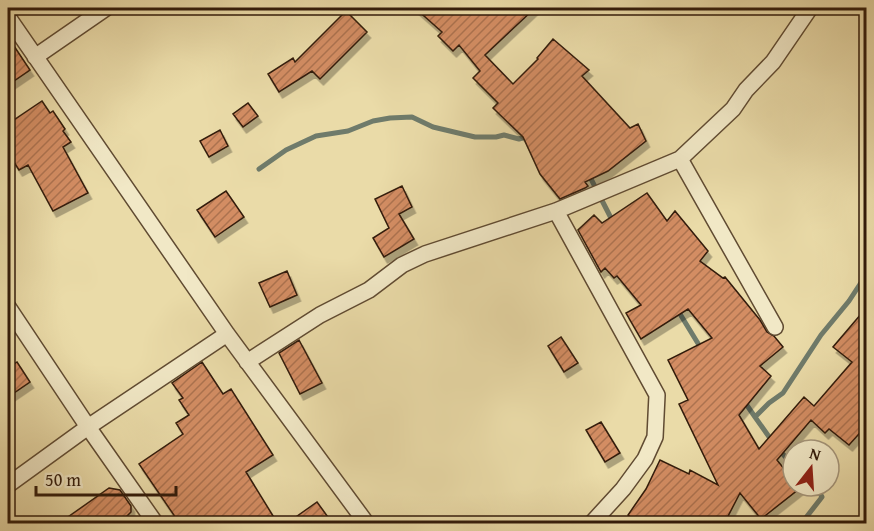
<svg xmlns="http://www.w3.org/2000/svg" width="874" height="531" viewBox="0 0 874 531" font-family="'Gentium Book Plus',serif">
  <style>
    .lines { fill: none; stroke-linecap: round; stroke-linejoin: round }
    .stream { stroke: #6f7b6b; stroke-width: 5 }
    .building { fill: url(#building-hatch); stroke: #321b0a; stroke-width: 1.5; filter: url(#shadow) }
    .minor-casing { stroke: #604b32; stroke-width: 18 }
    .minor { stroke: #f1e8c6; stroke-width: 15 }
  </style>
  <defs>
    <pattern id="building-hatch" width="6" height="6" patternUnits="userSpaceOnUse" patternTransform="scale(1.5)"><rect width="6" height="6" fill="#d38d63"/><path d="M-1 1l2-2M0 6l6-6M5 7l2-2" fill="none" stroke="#ac7250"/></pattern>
    <filter id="shadow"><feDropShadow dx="3.5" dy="6" stdDeviation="0" flood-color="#0004"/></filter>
  </defs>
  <rect width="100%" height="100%" fill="#eadba8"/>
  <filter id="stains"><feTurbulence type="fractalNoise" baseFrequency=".00333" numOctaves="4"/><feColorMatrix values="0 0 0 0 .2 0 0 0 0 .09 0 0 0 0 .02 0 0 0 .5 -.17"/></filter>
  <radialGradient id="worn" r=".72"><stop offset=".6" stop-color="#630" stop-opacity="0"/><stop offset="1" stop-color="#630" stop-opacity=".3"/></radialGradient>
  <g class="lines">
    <path class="stream" d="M259 169 286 150 316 136 348 131 373 121 390 118 412 117 433 127 475 137H496L504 135 519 139 529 136
      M589 175 613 222
      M677 309 702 350
      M744 401 755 417
      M772 441 755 417 769 403 783 393 821 335 849 301 866 275
      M778 449 793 465
      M801 524 822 497 816 486"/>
  </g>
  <path class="building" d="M415 8H535L485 55 513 84 538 59 537 58 553 39 589 70 582 76 630 128 638 124 646 141 608 171 585 182 588 186 585 188 560 199 540 174 523 137 493 108 498 103 473 78 480 71 459 45 453 51 438 36 442 32Z
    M346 11 367 32 320 79 312 71 279 92 268 74 293 58 295 62Z
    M8 37 30 70 8 85Z
    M42 101 50 113 53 111 65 129 63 131 71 142 63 147 88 193 53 211 28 165 19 170 8 153V124Z
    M248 103 258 116 243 127 233 114Z
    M220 130 228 146 209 157 200 141Z
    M402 186 412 207 399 214 414 239 384 257 373 238 389 228 375 199Z
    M226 191 244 217 215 237 197 210Z
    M647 193 667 221 675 211 708 251 700 261 723 278 725 277 760 320 767 332 774 336 783 347 760 366 771 376 739 415 759 449 804 397 814 406 852 362 833 347 867 307V425L849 445 829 429 825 433 811 420 777 460 793 480V486H797L799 489 761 519 740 493 724 524H641L628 515 646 489 660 460 689 474 690 470 718 485 679 404 688 400 668 360 712 338 688 309 641 339 626 313 641 305 617 276 614 278 605 268 601 272 578 230 594 215 602 223Z
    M287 271 297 295 270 307 259 283Z
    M561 337 578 363 564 372 548 346Z
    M299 340 322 383 300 394 279 353Z
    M17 362 30 382 8 397V368Z
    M202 362 223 394 231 389 273 455 246 472 278 524H180L139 464 183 434 176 423 189 415 179 400 183 398 172 383Z
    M601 422 620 453 605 462 586 430Z
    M109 488 120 490 131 506V512L120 523 58 524Z
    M317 502 333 524H286Z"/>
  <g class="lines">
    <g class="minor-casing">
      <path id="minor" d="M8 17 227 334 367 524
        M35 57 106 8
        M680 159 775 327
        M556 211 657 395 655 437 645 459 623 489 591 524
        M8 307 88 427 156 524
        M247 362 320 315 369 290 402 265 425 254 556 211 680 159 733 109 746 90 773 62 810 8
        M8 485 88 427 227 334"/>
    </g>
    <use href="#minor" class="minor"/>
  </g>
  <rect width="874" height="531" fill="none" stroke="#eadba8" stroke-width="30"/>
  <rect x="9" y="9" width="856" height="513" fill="none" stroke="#321b0a" stroke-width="3"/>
  <rect x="15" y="15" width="844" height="501" fill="none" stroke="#321b0a" stroke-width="1.5"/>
  <g transform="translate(811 468) rotate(17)"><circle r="28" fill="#f1e8c6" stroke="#a5967b" stroke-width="1.5"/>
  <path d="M0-4.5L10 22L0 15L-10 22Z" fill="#8f2418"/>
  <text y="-9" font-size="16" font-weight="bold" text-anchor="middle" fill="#321b0a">N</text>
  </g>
  <path d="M36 486v9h140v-9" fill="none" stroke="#321b0a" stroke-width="3"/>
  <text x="45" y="486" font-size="18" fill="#321b0a" stroke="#f1e8c6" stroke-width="4.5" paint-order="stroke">50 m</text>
  <rect width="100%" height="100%" filter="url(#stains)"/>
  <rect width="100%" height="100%" fill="url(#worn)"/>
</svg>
